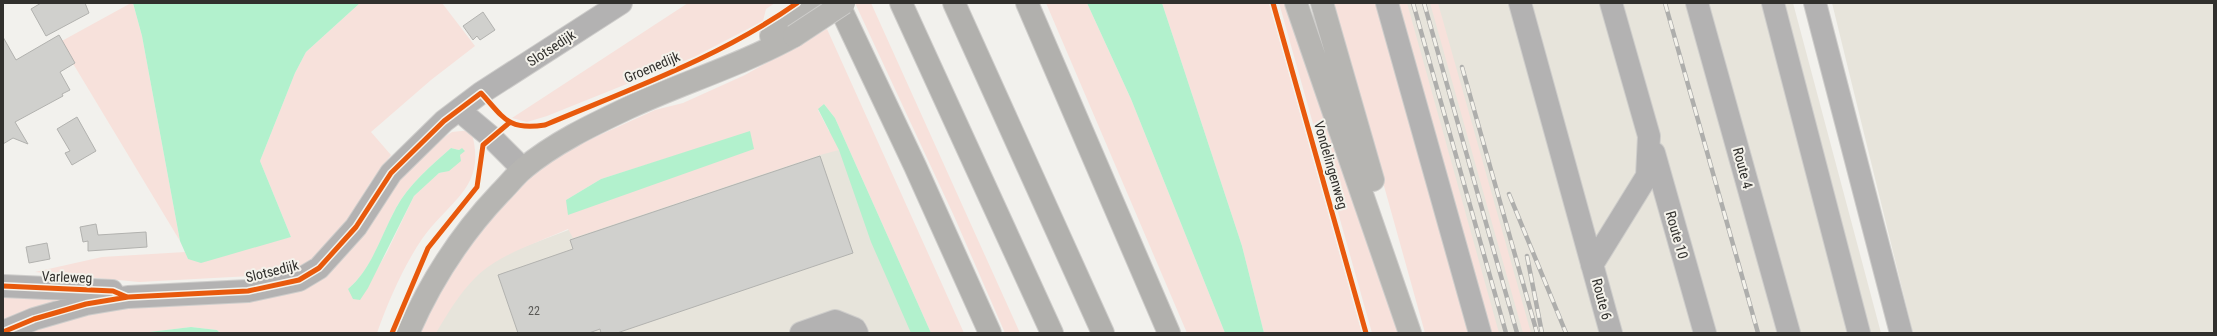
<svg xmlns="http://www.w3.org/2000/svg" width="2217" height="336" viewBox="0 0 2217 336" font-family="'Roboto Condensed',sans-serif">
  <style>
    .built { fill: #e7e4db }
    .green { fill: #f7e1db; fill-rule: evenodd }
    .water { fill: #b2f1cd }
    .building { fill: #d0d0cd; stroke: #b2b2af }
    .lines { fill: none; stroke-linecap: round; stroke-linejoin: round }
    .minor-casing { stroke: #cecdcb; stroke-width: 24 }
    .major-casing { stroke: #cecdcb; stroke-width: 24 }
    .highway-casing { stroke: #cecdcb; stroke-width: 24 }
    .minor { stroke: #b3b2b2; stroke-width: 22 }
    .major { stroke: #b6b5b2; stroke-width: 22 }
    .highway { stroke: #b1b0ad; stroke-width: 22 }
    .rail-casing { stroke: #aeaeac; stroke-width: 4.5 }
    .rail { stroke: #f4f2eb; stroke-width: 3; stroke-dasharray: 9; stroke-linecap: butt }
    .major-bridge-casing { stroke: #cecdcb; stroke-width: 24; stroke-linecap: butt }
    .major-bridge { stroke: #b6b5b2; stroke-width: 22 }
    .cycleway-casing { stroke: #f4f2eb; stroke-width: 8 }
    .cycleway { stroke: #e8590c; stroke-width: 5 }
    .labels { text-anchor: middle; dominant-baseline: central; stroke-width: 4; stroke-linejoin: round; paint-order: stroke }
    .number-label { font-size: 12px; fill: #595855 }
    .street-label { font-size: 14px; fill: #31302d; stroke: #f4f2eb }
  </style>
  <rect width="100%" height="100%" fill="#f2f1ed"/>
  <path class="built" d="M1395 3H1793L1881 333H1487Z
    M1832 3H2214V333H1913Z
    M836 129 920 333H431L472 277 497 257Z"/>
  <path class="green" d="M131 3H133L142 36 180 241 60 42Z
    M360 3H442L475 46 431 80 371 132 391 155 370 183 343 229 322 253 305 265 269 275 139 282 35 272 102 257 185 252 188 259 291 237 260 161 295 73 306 52Z
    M688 3H775L766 9 763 21 694 57 547 116 527 122 512 118Z
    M855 3H871L1020 333H1005L954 216Z
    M1046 3H1087L1131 99 1225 333H1187Z
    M1162 3H1269L1362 333H1264L1242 246Z
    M1279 3H1288L1402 333H1372Z
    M1333 3H1383L1477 333H1425Z
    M1392 3H1407L1499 333H1484Z
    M1430 3H1438L1531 333H1523Z
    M827 29 964 333H931L835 118 824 104 818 110 839 150 820 155 573 238 568 229C539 242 497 255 475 278 459 294 448 313 436 333H420L427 315 461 256 522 182 560 153 655 110 683 103 745 75ZM750 132 583 209 566 200 601 179Z
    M471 130C488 188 451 198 422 239 403 267 388 302 377 333H220L217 330 191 327 141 333H14L54 316 287 290 437 142 452 132ZM451 148 459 150 462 148 460 155 444 172 439 173 432 179 414 196 387 252 359 300 348 289C372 269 381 236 396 208 409 184 431 166 451 148Z
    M12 293 103 294 3 325V297Z"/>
  <path class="water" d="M133 3H360L306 52 295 73 260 161 291 237 201 263 188 259 180 241 142 36Z
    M1087 3H1162L1242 246 1264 333H1225L1131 99Z
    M824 104 835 118 931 333H911L871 242 839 150 818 109Z
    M750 131 754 149 568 215 566 200 601 179Z
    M451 148 459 150 462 148 465 151 460 155 461 161 449 171 439 173 414 196 368 288 360 300 353 299 348 289C372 269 381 235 396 208 409 184 431 166 451 148Z
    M191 327 217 330 220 333H141Z"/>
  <path class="building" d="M41 3H85L89 13 46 36 31 9Z
    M483 12 495 30 480 40 477 36 473 40 463 26Z
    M59 35 75 63 60 72 70 90 62 94 63 96 15 122 28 144 13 138 3 144V37L16 60Z
    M77 117 96 151 72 165 65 153 70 151 57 129Z
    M820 156 853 253 617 333H601L600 329 589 333H518L498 275 573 249 570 240Z
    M96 224 98 235 146 232 147 247 88 251V241L83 242 80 227Z
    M47 243 50 259 29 263 26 247Z"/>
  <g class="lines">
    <g class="minor-casing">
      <path id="minor" d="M1387 3 1480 333
        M1520 3 1611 333
        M1697 3 1789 333
        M1773 3 1859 333
        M1815 3 1901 333
        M460 111 491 137 523 169
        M1654 153 1705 333
        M1592 265 1647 176 1649 136 1611 3
        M3 286 112 291
        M3 332 34 319 86 304 128 297 248 291 299 280 319 268 356 227 391 173 444 121 481 93 621 3
        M801 333 835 321 855 329 857 333"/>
    </g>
    <g class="major-casing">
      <path id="major" d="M1296 3 1410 333
        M1322 3 1373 180
        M771 36 819 3
        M408 333C431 280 461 234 500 193 508 185 515 176 523 169 554 143 592 125 628 108 682 83 741 65 794 36"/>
    </g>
    <g class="highway-casing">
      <path id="highway" d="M838 3 915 166 990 333
        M901 3 1052 333
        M954 3 1103 333
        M1027 3 1169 333"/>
    </g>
    <use href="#minor" class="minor"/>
    <use href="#major" class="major"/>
    <use href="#highway" class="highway"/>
    <g class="rail-casing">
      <path id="rail" d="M1413 3 1506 333
        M1424 3 1517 333
        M1665 3 1758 333
        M1462 67 1537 333
        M1509 194 1566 333
        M1527 256 1542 333"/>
    </g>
    <use href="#rail" class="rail"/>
    <g class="major-bridge-casing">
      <path id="major-bridge" d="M794 36 844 3"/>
    </g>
    <use href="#major-bridge" class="major-bridge"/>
    <g class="cycleway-casing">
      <path id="cycleway" d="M1273 3 1366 333
        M3 286 113 291 127 297
        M3 332 34 319 86 304 128 297 248 291 299 280 319 268 356 227 391 173 444 121 481 93C504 118 508 131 545 125 630 89 721 57 797 3
        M392 333 428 248 477 187 483 145 509 123"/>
    </g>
    <use href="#cycleway" class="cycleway"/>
  </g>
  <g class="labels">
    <g class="number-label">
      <text x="534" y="311">22</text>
    </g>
    <g class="street-label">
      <text transform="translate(551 48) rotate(-33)">Slotsedijk</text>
      <text transform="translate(652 67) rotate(-23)">Groenedijk</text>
      <text transform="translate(1331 165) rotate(74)">Vondelingenweg</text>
      <text transform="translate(1743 168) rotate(75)">Route 4</text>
      <text transform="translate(1677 235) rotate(74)">Route 10</text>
      <text transform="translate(272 271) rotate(-14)">Slotsedijk</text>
      <text transform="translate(67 277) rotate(2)">Varleweg</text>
      <text transform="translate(1602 299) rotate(75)">Route 6</text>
    </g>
  </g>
  <rect width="2217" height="336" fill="none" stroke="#31302d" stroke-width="8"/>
</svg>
